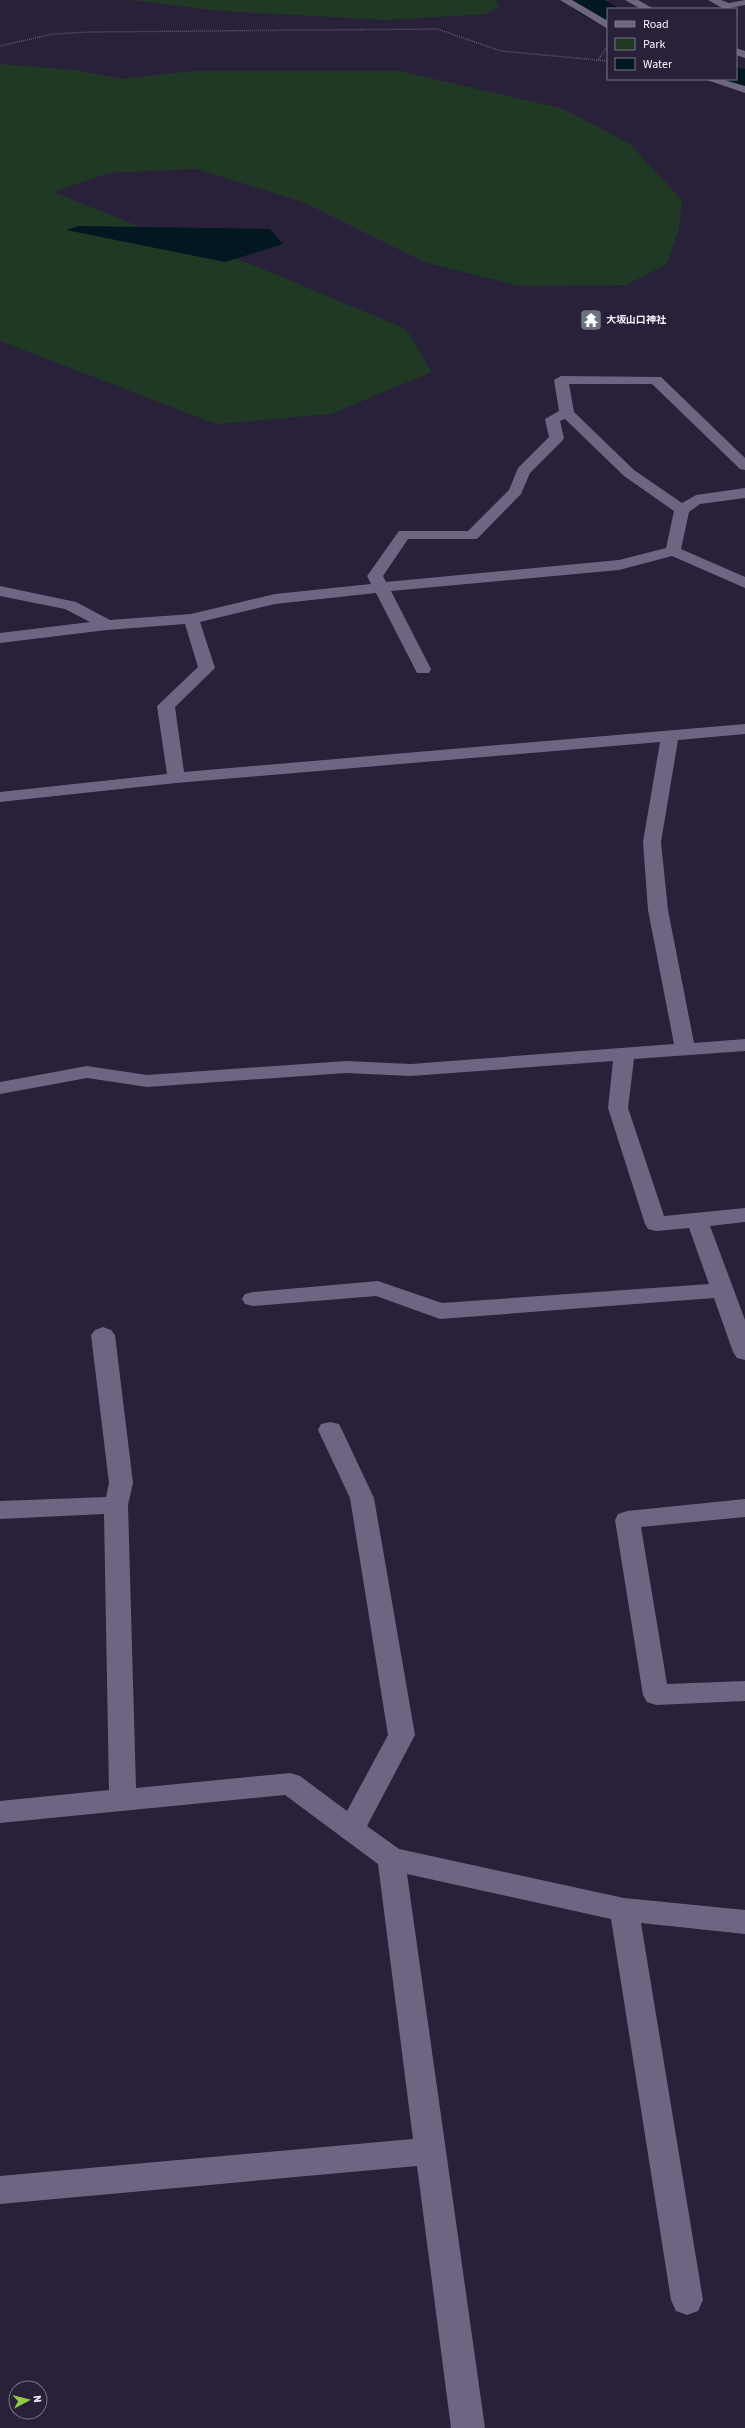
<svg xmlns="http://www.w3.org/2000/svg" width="745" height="2428" viewBox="0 0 745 2428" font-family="'Source Sans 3','Noto Sans JP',sans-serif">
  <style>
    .green { fill: #1f3925 }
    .water { fill: #011821 }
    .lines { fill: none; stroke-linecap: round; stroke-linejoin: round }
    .river { fill: #011821; fill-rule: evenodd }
    .path { stroke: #948ea0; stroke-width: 1.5; stroke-dasharray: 0.5 1.5; stroke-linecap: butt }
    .minor { fill: #6e6582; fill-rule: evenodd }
    .labels { text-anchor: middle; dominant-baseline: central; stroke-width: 3.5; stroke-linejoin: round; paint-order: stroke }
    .far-poi-label { font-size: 10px; font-weight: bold; fill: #f6f3fd; stroke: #292039; text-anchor: start }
  </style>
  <rect width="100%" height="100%" fill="#292039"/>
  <path class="green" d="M133 0H495L500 6 487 14 387 20 221 11Z
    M0 64 75 70 122 79 193 71H400L564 109 630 144 682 200 679 229 667 264 626 285 520 286 426 263 303 202 196 169 109 173 53 192 148 230 248 263 406 329 432 372 331 414 216 424 0 341Z"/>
  <path class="water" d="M79 226 270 229 283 244 225 262 66 230Z"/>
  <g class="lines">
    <path class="river" d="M565 0H604L620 9H608V25C593 21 574 13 565 0Z
      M736 67 745 69V90L724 84 720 79H736Z"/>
    <path class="path" d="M0 46 53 34 90 32 437 29 501 51 608 61
      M598 60 607 47"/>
    <path class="minor" d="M560 0H572L608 21V29Z
      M625 0H638L654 9H641Z
      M708 0H721L729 3 745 0V5L724 9Z
      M736 48 745 51V58L736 55Z
      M704 79H721L745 86V93Z
      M561 376 661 377 745 458V470L740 469 652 384H569L574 412 634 470 682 503 696 495 745 488V498L700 504 689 512 681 549 745 577V588L672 556 619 570 391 591 431 669 429 673H417L415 669 376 593 275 604 200 622 215 668 175 707 184 772 745 724V734L678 740 661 842 668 910 694 1043 745 1039V1051L634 1059 628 1108 664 1216 745 1208V1222L710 1226 745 1320V1360L737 1358 733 1352 714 1298 440 1319 376 1296 253 1306 245 1304 242 1299 245 1294 253 1292 378 1281 442 1303 709 1284 689 1228 656 1231 648 1229 645 1224 608 1108 613 1061 411 1076 346 1073 147 1087 87 1078 0 1094V1082L87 1066 147 1075 346 1061 411 1064 674 1044 648 910 643 842 660 742 176 783 0 802V792L167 774 157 706 198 667 185 624 107 630 0 643V633L90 622 65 609 0 596V586L76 602 110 620 191 614 275 594 371 584 367 576 399 531H468L509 490 518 468 549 437 545 419 559 411 554 380ZM565 419 624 476 674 511 666 548 619 560 386 582 383 576 408 539H477L521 494 530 473 562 441 564 438 560 421Z
      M103 1327 111 1330 115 1335 133 1483 128 1505 136 1788 290 1773 300 1776 347 1811 388 1735 350 1498 318 1430 321 1424 330 1422 339 1424 342 1430 374 1498 415 1735 367 1826 399 1849 624 1898 745 1910V1934L641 1923 703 2300 698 2311 687 2315 676 2311 671 2300 611 1919 407 1874 485 2428H451L417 2166 0 2204V2176L413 2139 378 1864 285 1795 0 1823V1801L109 1790 104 1514 0 1519V1501L106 1497 109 1483 91 1335 95 1330Z
      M745 1499V1517L641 1527 667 1684 745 1681V1701L656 1705 647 1702 643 1695 615 1520 618 1514 627 1511Z"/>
  </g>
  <defs>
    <g id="temple-square" transform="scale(1.15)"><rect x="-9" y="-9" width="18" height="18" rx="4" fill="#6b7280" stroke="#292039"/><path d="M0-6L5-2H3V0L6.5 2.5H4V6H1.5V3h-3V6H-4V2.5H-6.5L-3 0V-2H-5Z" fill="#fff"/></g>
  </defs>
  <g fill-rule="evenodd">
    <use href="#temple-square" x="591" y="320"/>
  </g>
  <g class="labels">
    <g class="far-poi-label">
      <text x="606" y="320">大坂山口神社</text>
    </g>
  </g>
  <rect x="607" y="8" width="130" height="72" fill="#292039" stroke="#7b7487"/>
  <rect x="615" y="21" width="20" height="6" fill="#6e6582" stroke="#7b7487"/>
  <text x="643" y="28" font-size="12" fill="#f6f3fd">Road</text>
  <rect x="615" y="38" width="20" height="12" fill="#1f3925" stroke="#7b7487"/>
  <text x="643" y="48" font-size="12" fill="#f6f3fd">Park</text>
  <rect x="615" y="58" width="20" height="12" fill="#011821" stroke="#7b7487"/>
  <text x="643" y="68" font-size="12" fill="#f6f3fd">Water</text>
  <g transform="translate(28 2400) rotate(83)"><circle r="19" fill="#292039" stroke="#7b7487"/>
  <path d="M0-3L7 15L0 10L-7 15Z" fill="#90cd40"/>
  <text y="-6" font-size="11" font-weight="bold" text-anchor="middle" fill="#f6f3fd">N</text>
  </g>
</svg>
